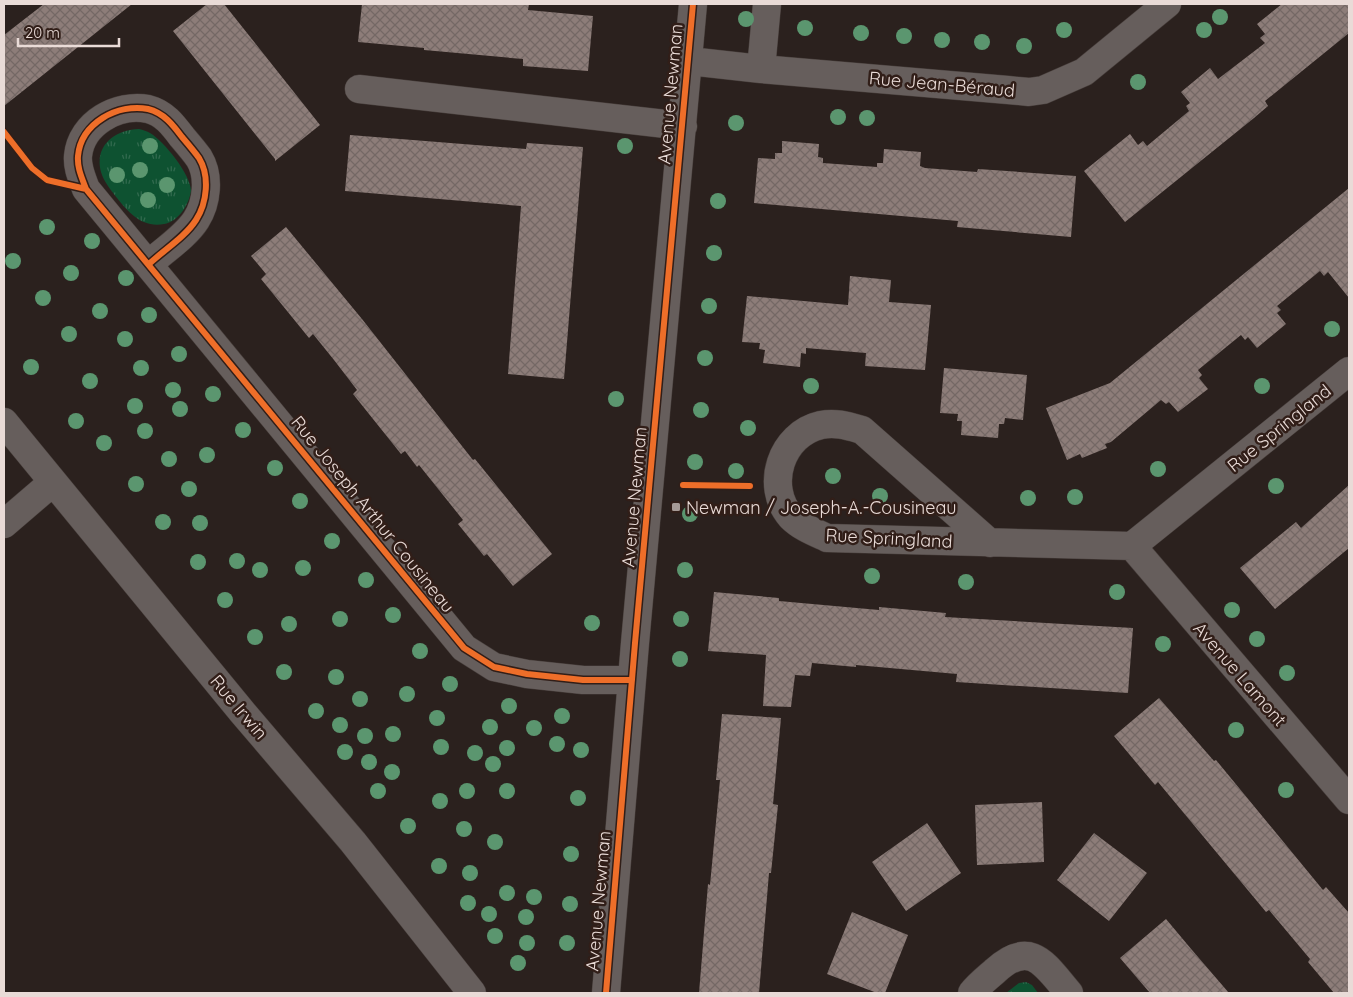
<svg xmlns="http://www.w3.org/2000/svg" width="1353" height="997" viewBox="0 0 1353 997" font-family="Quicksand,sans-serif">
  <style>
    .grass { fill: url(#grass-tufts) }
    .building { fill: url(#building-cross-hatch) }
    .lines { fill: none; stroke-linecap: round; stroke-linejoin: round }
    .minor-casing { stroke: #463d3a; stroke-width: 29 }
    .minor { stroke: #665e5c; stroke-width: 28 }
    .cycleway-casing { stroke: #311e18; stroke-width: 9 }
    .cycleway { stroke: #ee6e29; stroke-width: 6 }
    .tree { fill: #5b966f }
    .poi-dot { fill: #a69a96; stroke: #311e18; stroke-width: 2 }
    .labels { text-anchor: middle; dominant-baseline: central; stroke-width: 5; stroke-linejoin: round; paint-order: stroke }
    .street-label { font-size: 18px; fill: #e9dbd7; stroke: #311e18 }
    .poi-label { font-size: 18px; fill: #e9dbd7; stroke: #311e18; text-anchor: start }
  </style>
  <defs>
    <pattern id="grass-tufts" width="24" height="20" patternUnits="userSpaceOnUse" patternTransform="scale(1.25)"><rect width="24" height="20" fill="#0e5231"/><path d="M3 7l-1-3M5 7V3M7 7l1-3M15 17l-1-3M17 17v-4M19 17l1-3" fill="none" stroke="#316a4e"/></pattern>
    <pattern id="building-cross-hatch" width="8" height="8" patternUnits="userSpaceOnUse" patternTransform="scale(1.25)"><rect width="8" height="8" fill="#8d7d79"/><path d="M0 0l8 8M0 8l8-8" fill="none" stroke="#746865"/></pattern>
  </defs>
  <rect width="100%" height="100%" fill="#2b211e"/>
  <path class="grass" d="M139 129C143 130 147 131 150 133 164 141 191 175 191 191 190 198 186 207 182 212 177 218 171 223 164 224 142 228 129 213 117 198 111 190 104 182 101 172 94 145 115 130 139 129Z
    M1026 982 1032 985 1038 993H1006L1019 983Z"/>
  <path class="building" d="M44 4H132L4 106V35Z
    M207 4H224L320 125 275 161V159L173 31Z
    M362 4H529L528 10 593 16 588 71 523 66V59L424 50V48L358 42Z
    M1282 4H1349V33L1265 101 1268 106 1254 118 1125 222 1084 171 1130 134 1138 145 1143 141 1147 146 1189 111 1186 106 1190 103 1181 92 1210 68 1218 79 1265 43 1260 38 1265 34 1257 24Z
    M350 135 526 149 527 143 583 147 564 379 508 374 521 206 345 191Z
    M782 141 819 144 818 157 823 158V163L877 167V163H883L884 149 921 152 920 166 925 168 977 172 978 169 1076 176 1071 237 957 227 958 221 754 203 758 158 775 159V153H782Z
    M1349 188V298L1328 272 1324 276 1320 271 1277 306 1281 310 1277 313 1286 324 1257 348 1248 337 1245 340 1241 335 1198 370 1202 375 1199 378 1208 389 1178 412 1169 402 1166 404 1161 400 1111 442 1105 444 1107 448 1082 458 1080 454 1067 460 1046 408 1110 383Z
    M286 227 362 319 473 460 475 459 552 554 513 586 487 554 484 556 458 524 463 520 419 465 417 467 405 451 401 454 353 394 357 390 334 360 313 334 309 338 261 279 266 274 251 256Z
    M850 276 891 280 889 302 931 305 925 370 865 366 866 353 806 348V354L801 353 800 367 763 363 765 350 759 349 760 343 742 342 747 296 848 305Z
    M944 368 1027 375 1023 420 1005 418 1004 424H999L998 438 961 435 962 421H957L958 414 940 413Z
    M1349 485V548L1275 609 1240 568 1296 522 1301 528Z
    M714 592 779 598V601L879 610V607L946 613 945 617 1133 628 1128 693 956 682 957 674 856 665V667L812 663 810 676 795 675 791 707 763 706 766 655 708 651Z
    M1159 698 1214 761 1216 760 1323 890 1326 887 1349 913V993H1334L1308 962 1310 959 1269 910 1266 912 1158 782 1155 785 1114 736Z
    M722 714 781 718 773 804 778 805 771 873H769L759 993H699L708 884 710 885 720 780H716Z
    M1042 802 1044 862 977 865 975 805Z
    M927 823 961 873 906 911 872 862Z
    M1094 833 1147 873 1109 921 1057 880Z
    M852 912 908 935 885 993H877L827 974Z
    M1166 919 1192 950 1229 993H1150L1120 958Z"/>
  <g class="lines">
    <g class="minor-casing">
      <path id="minor" d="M689 61 761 69 1008 90 1029 92 1043 90 1084 72 1167 4
        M761 69 767 4
        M359 89 683 126
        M149 264C164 250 185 237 196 220 207 203 210 176 199 158 194 151 188 144 182 137 173 125 164 113 148 109 118 103 81 123 78 156 77 168 82 178 86 189L464 648 494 667 527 674 583 680H632
        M4 422 243 713 353 842 472 993
        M4 524 53 482
        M990 543 862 430C848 426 836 422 821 425 781 434 764 486 791 517 801 527 814 532 827 538L1132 546 1349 371
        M1132 546 1349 800
        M606 993 635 643 693 4
        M972 993C978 985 987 978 995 971 1031 938 1045 965 1069 993"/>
    </g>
    <use href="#minor" class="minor"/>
    <g class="cycleway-casing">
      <path id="cycleway" d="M4 132 32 168 47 180 86 189
        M149 264C164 250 185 237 196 220 207 203 210 176 199 158 194 151 188 144 182 137 173 125 164 113 148 109 118 103 81 123 78 156 77 168 82 178 86 189L464 648 494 667 527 674 583 680H632
        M683 485 750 486
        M606 993 635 643 693 4"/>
    </g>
    <use href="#cycleway" class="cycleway"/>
  </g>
  <g class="tree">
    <circle cx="1220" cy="17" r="8"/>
    <circle cx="746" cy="19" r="8"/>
    <circle cx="805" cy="28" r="8"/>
    <circle cx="1064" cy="30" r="8"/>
    <circle cx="1204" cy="30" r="8"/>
    <circle cx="861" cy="33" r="8"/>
    <circle cx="904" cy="36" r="8"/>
    <circle cx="942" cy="40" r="8"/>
    <circle cx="982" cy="42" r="8"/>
    <circle cx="1024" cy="46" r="8"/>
    <circle cx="1138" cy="82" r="8"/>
    <circle cx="838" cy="117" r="8"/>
    <circle cx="867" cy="118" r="8"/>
    <circle cx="736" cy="123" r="8"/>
    <circle cx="150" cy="146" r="8"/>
    <circle cx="625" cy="146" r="8"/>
    <circle cx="140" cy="170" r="8"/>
    <circle cx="117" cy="175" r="8"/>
    <circle cx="167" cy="185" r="8"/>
    <circle cx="148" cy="200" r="8"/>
    <circle cx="718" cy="201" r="8"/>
    <circle cx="47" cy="227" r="8"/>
    <circle cx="92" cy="241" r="8"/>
    <circle cx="714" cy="253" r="8"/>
    <circle cx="13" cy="261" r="8"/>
    <circle cx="71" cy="273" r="8"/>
    <circle cx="126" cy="278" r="8"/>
    <circle cx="43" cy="298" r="8"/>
    <circle cx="709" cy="306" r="8"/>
    <circle cx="100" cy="311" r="8"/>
    <circle cx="149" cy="315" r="8"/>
    <circle cx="1332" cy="329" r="8"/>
    <circle cx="69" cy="334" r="8"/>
    <circle cx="125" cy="339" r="8"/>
    <circle cx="179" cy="354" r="8"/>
    <circle cx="705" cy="358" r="8"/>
    <circle cx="31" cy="367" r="8"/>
    <circle cx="141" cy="368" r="8"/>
    <circle cx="90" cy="381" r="8"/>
    <circle cx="811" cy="386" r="8"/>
    <circle cx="1262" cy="386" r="8"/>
    <circle cx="173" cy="390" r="8"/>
    <circle cx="213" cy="394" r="8"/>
    <circle cx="616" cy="399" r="8"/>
    <circle cx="135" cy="406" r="8"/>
    <circle cx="180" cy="409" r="8"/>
    <circle cx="701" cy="410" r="8"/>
    <circle cx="76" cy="421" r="8"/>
    <circle cx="748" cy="428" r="8"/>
    <circle cx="243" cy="430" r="8"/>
    <circle cx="145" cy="431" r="8"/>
    <circle cx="104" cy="443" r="8"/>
    <circle cx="207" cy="455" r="8"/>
    <circle cx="169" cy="459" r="8"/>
    <circle cx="695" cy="462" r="8"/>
    <circle cx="275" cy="468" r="8"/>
    <circle cx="1158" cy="469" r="8"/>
    <circle cx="736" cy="471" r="8"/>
    <circle cx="833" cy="476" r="8"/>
    <circle cx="136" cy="484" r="8"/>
    <circle cx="1276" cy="486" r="8"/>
    <circle cx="189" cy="489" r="8"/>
    <circle cx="880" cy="496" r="8"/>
    <circle cx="1075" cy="497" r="8"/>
    <circle cx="1028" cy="498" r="8"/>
    <circle cx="300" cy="501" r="8"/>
    <circle cx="690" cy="514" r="8"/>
    <circle cx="163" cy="522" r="8"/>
    <circle cx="200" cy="523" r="8"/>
    <circle cx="332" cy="541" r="8"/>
    <circle cx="237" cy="561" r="8"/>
    <circle cx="198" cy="562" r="8"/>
    <circle cx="303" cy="568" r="8"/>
    <circle cx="260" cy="570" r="8"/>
    <circle cx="685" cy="570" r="8"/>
    <circle cx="872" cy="576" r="8"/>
    <circle cx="366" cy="580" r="8"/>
    <circle cx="966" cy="582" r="8"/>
    <circle cx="1117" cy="592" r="8"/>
    <circle cx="225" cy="600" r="8"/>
    <circle cx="1232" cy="610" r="8"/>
    <circle cx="393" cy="615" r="8"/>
    <circle cx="340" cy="619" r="8"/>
    <circle cx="681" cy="619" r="8"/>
    <circle cx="592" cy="623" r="8"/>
    <circle cx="289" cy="624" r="8"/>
    <circle cx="255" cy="637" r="8"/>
    <circle cx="1257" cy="639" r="8"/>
    <circle cx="1163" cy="644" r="8"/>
    <circle cx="420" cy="651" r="8"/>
    <circle cx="680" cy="659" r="8"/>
    <circle cx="284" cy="672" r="8"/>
    <circle cx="1287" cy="673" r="8"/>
    <circle cx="336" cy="677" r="8"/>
    <circle cx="450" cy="684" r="8"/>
    <circle cx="407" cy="694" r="8"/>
    <circle cx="360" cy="699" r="8"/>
    <circle cx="509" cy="706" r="8"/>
    <circle cx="316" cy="711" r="8"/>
    <circle cx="562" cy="716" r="8"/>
    <circle cx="437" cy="718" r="8"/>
    <circle cx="340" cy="725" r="8"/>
    <circle cx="490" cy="727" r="8"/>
    <circle cx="534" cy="728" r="8"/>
    <circle cx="1236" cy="730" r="8"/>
    <circle cx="393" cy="734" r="8"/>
    <circle cx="365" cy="736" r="8"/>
    <circle cx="557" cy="744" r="8"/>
    <circle cx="441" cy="747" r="8"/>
    <circle cx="507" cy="748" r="8"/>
    <circle cx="581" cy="750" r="8"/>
    <circle cx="345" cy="752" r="8"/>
    <circle cx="475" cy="753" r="8"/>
    <circle cx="369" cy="762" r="8"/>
    <circle cx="493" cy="764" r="8"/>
    <circle cx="392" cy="772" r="8"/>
    <circle cx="1286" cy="790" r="8"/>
    <circle cx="378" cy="791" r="8"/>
    <circle cx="467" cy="791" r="8"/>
    <circle cx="507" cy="791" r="8"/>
    <circle cx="578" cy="798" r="8"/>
    <circle cx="440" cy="801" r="8"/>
    <circle cx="408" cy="826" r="8"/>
    <circle cx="464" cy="829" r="8"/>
    <circle cx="495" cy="842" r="8"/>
    <circle cx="571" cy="854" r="8"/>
    <circle cx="439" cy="866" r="8"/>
    <circle cx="470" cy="873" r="8"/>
    <circle cx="507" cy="893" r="8"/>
    <circle cx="534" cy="897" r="8"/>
    <circle cx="468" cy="903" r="8"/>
    <circle cx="570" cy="904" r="8"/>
    <circle cx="489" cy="914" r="8"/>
    <circle cx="526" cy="917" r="8"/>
    <circle cx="495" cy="936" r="8"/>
    <circle cx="527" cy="943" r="8"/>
    <circle cx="567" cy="943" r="8"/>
    <circle cx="518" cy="963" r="8"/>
  </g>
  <rect class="poi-dot" x="671" y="502" width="10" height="10" rx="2.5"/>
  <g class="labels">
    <g class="street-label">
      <text transform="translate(942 84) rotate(5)">Rue Jean-Béraud</text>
      <text transform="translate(670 94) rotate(-85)">Avenue Newman</text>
      <text transform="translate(1279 428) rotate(-39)">Rue Springland</text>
      <text transform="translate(634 497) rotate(-85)">Avenue Newman</text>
      <text transform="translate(373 514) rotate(51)">Rue Joseph Arthur Cousineau</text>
      <text transform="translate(889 538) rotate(3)">Rue Springland</text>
      <text transform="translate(1240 674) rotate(49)">Avenue Lamont</text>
      <text transform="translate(239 707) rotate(50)">Rue Irwin</text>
      <text transform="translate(598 901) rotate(-85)">Avenue Newman</text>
    </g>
    <g class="poi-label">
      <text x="686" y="507">Newman / Joseph-A.-Cousineau</text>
    </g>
  </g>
  <rect width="1353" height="997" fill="none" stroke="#e9dbd7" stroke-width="10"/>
  <path d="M18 38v8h101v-8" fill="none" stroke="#e9dbd7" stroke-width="2.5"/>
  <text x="25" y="38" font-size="15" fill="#e9dbd7" stroke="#311e18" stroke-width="4" paint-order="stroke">20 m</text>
</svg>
